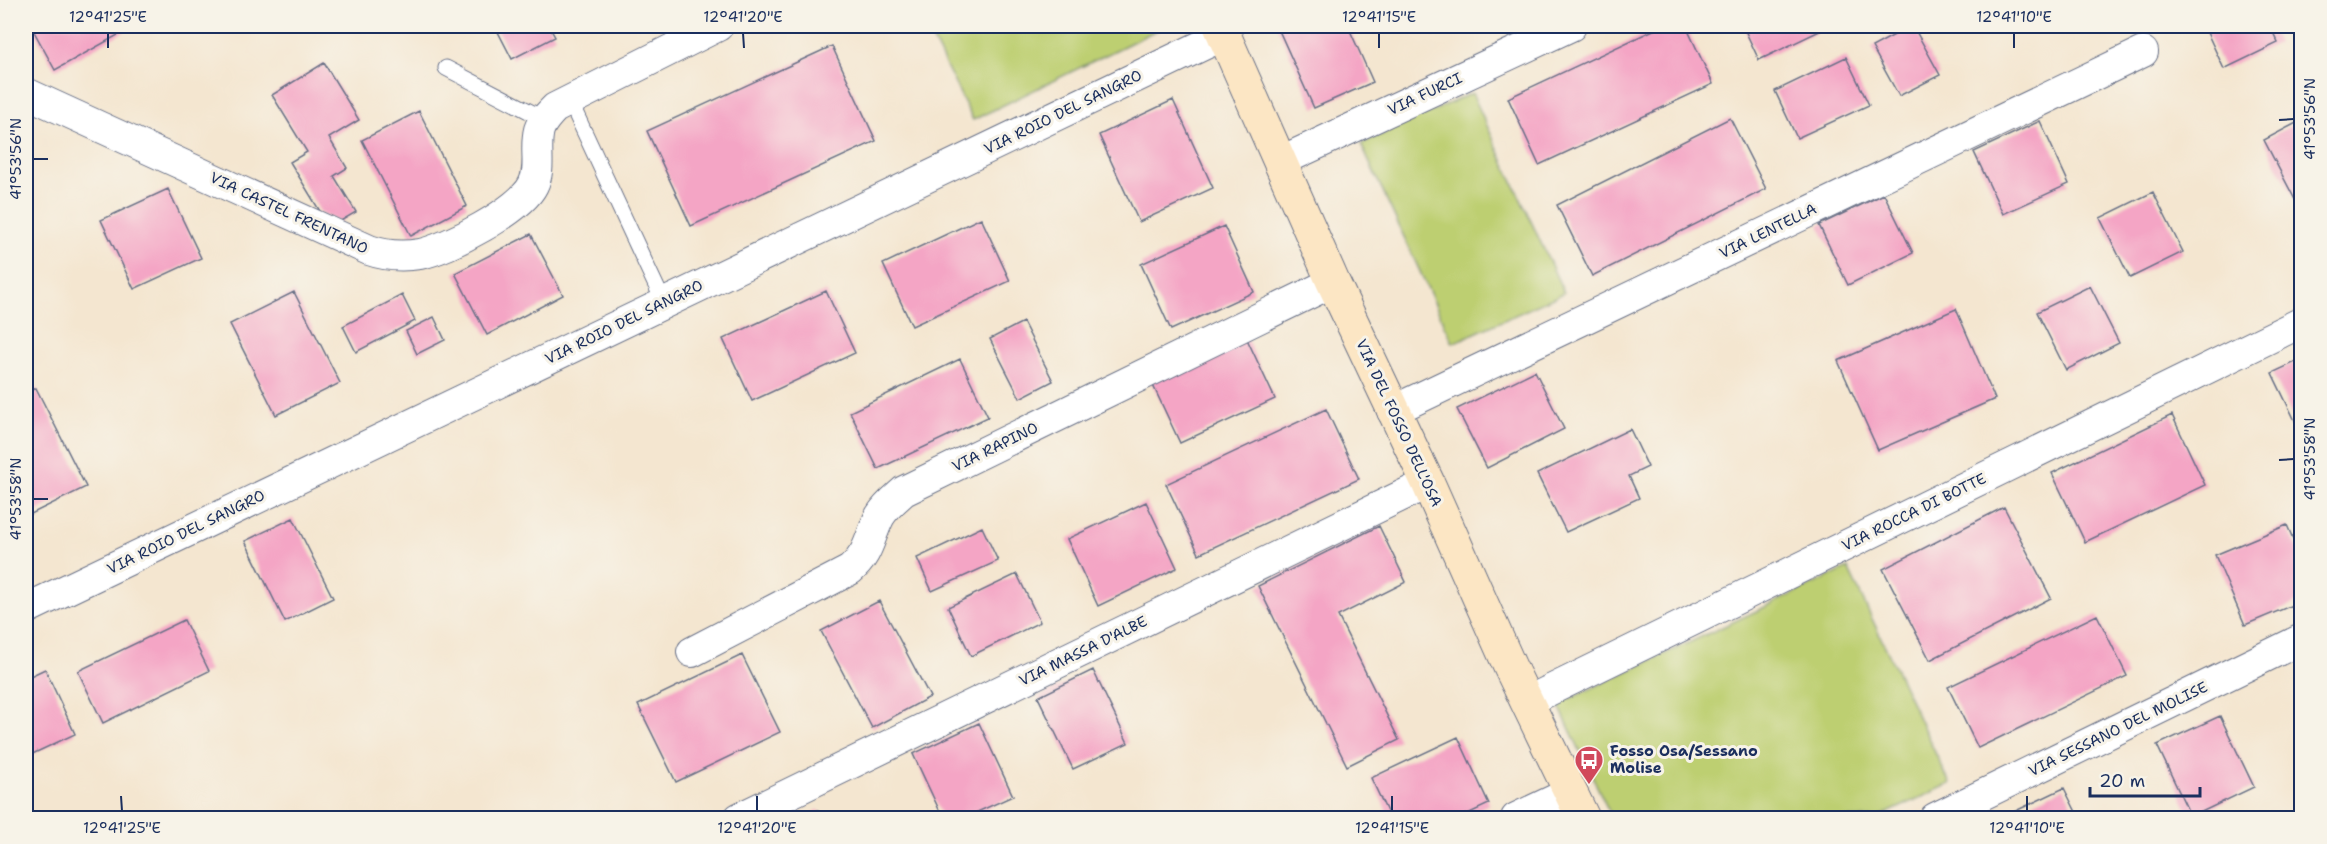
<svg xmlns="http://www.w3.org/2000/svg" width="2327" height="844" viewBox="0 0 2327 844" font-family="'Shantell Sans',sans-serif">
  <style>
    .green { fill: #bdcf71; stroke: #6c7f68; stroke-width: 1.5 }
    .building { fill: #f4a5c5 }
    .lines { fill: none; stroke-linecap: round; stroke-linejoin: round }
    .lane-casing { stroke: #676f86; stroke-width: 17 }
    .street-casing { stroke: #676f86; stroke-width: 32 }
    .secondary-casing { stroke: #676f86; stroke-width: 35 }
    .lane { stroke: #fff; stroke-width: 15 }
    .street { stroke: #fff; stroke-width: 30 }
    .secondary { stroke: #fce6c4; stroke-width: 33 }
    .ticks { fill: none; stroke: #1b2f5e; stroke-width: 2 }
    .labels { text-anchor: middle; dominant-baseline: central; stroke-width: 6; stroke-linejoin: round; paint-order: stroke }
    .street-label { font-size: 15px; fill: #1b2f5e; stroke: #f7f3e8 }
    .poi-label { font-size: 15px; font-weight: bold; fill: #1b2f5e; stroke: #f7f3e8; text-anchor: start }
    .neatline { fill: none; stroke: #1b2f5e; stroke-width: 2 }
    .ticks-label { font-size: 15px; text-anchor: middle; fill: #1b2f5e }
  </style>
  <rect width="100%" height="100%" fill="#f7f3e8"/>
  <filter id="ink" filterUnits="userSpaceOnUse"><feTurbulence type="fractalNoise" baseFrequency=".0167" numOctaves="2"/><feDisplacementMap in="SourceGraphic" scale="12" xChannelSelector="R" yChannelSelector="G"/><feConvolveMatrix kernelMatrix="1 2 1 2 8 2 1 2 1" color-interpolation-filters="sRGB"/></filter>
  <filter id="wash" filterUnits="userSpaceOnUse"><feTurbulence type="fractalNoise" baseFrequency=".008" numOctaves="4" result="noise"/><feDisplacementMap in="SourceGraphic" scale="24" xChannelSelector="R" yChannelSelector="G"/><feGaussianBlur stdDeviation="1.35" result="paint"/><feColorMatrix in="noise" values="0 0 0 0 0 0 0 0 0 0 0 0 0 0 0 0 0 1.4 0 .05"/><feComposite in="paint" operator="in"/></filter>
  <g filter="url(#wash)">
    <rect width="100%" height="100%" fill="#f4e6d0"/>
    <path class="green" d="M926 26H1165L973 120Z
      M1472 93 1564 293 1453 343 1361 144Z
      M1848 568 1950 784 1877 818H1612L1558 704Z"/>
    <g id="blocks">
      <path class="building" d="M31 26H125L127 30 55 70Z
        M495 26H549L555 37 512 59Z
        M1277 26H1348L1373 82 1314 108Z
        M1662 26H1686L1713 84 1539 165 1508 98Z
        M1743 26H1830L1759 60Z
        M1911 26H1913L1940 75 1899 96 1872 47Z
        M2204 26H2270L2278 43 2224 69Z
        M832 46 876 141 691 226 647 131Z
        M1846 57 1869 105 1797 138 1775 91Z
        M324 63 359 120 329 138 347 168 334 176 356 212 339 222 321 213 290 162 307 152 272 95Z
        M1173 100 1213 188 1139 222 1099 135Z
        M419 111 467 206 411 236 362 140Z
        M1730 118 1766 189 1592 276 1557 205Z
        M2302 120V213L2264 140Z
        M2040 121 2069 184 2003 214 1974 152Z
        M168 189 201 258 134 289 101 220Z
        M2153 192 2183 252 2130 278 2100 218Z
        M1884 194 1913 253 1848 285 1819 225Z
        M981 218 1010 281 912 326 883 264Z
        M1224 226 1254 292 1171 330 1141 264Z
        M531 234 563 295 487 335 455 273Z
        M2090 286 2119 343 2066 370 2037 312Z
        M826 291 855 353 752 401 723 339Z
        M294 292 340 383 276 415 230 324Z
        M402 295 415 321 356 352 343 326Z
        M1956 309 1995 399 1878 450 1838 361Z
        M434 317 445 340 417 354 406 331Z
        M1023 322 1053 381 1020 398 990 339Z
        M1246 337 1275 399 1180 443 1151 381Z
        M960 359 988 417 878 469 850 412Z
        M2302 359V435L2272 373Z
        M1535 371 1564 429 1487 468 1457 409Z
        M36 388 86 487 29 515 26 508V393Z
        M1326 409 1359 479 1199 554 1166 484Z
        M2172 415 2205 485 2085 542 2052 473Z
        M1630 429 1648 467 1629 476 1639 498 1566 532 1537 474Z
        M1146 502 1177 568 1098 606 1067 539Z
        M2004 507 2051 598 1930 660 1883 569Z
        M293 518 333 598 285 622 245 541Z
        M2287 525 2302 560V601L2245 625 2215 555Z
        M1379 526 1406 582 1338 616 1399 740 1347 766 1258 586Z
        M982 527 998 561 932 591 917 558Z
        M1017 574 1040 622 971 656 948 607Z
        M879 601 930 697 872 728 821 631Z
        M2097 615 2127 676 1978 748 1948 687Z
        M184 620 209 671 103 723 78 671Z
        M742 655 780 732 676 782 638 705Z
        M45 669 75 734 26 757V678Z
        M1093 670 1128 743 1073 769 1038 697Z
        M2220 716 2254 787 2191 817 2157 745Z
        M979 723 1013 796 964 818H943L913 754Z
        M1458 737 1489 804 1459 818H1390L1371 778Z
        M2064 788 2079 818H2001Z
        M818 810 822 818H803Z"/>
    </g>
  </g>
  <g filter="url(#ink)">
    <use href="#blocks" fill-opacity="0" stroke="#676f86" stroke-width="1.5"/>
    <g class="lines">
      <g class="lane-casing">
        <path id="lane" d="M446 68 544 119
          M569 99 664 303"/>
      </g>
      <g class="street-casing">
        <path id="street" d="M26 93 369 250C386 256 402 257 420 254 447 249 521 210 533 185 542 167 534 149 539 130 542 121 549 114 555 108L718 26
          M1279 162 1571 26
          M1392 411 2143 52
          M26 609 1224 35
          M692 652 850 570C870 553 869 537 880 516 886 506 895 499 904 491L1333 282
          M1526 702 2302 322
          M739 818 1428 483
          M1516 818 1571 792
          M1935 818 2302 639"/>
      </g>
      <g class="secondary-casing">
        <path id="secondary" d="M1220 26 1333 282 1428 483 1510 667 1583 818"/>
      </g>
      <use href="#lane" class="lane"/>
      <use href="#street" class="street"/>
      <use href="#secondary" class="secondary"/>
    </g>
  </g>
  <path class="ticks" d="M108 33V48M743 33 744 48M1379 33V48M2014 33V48M2279 120 2294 119M33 159H48M2279 460 2294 459M33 499H48M121 796 122 811M757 796V811M1392 796V811M2027 796V811"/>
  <defs>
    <g id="bus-pin" transform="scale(1.5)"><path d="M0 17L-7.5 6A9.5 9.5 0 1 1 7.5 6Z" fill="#d1495b" stroke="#f7f3e8"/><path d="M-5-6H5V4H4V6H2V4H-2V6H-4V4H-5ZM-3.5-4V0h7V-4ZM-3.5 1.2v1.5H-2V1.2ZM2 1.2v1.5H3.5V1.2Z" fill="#fff"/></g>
  </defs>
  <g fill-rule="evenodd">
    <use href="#bus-pin" x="1589" y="760"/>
  </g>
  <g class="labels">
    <g class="street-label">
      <text transform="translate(1425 94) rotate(-25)">VIA FURCI</text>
      <text transform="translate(1063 112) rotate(-26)">VIA ROIO DEL SANGRO</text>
      <text transform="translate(289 213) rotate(25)">VIA CASTEL FRENTANO</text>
      <text transform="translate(1768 231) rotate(-26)">VIA LENTELLA</text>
      <text transform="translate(624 322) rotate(-26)">VIA ROIO DEL SANGRO</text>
      <text transform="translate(1399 423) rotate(65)">VIA DEL FOSSO DELL'OSA</text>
      <text transform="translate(995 447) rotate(-26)">VIA RAPINO</text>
      <text transform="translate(1914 512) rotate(-26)">VIA ROCCA DI BOTTE</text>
      <text transform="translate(186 532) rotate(-26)">VIA ROIO DEL SANGRO</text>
      <text transform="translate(1083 651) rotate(-26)">VIA MASSA D'ALBE</text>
      <text transform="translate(2118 729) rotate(-26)">VIA SESSANO DEL MOLISE</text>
    </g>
    <g class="poi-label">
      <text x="1610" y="751">Fosso Osa/Sessano<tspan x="1610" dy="17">Molise</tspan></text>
    </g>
  </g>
  <rect width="2327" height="844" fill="none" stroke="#f7f3e8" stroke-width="66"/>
  <path d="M2090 787v9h110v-9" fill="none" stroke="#1b2f5e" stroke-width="3"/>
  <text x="2099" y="787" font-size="18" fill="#1b2f5e" stroke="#f7f3e8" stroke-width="4.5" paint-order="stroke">20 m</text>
  <rect x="33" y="33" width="2261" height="778" class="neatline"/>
  <g class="ticks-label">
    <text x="108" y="22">12°41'25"E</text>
    <text x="743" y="22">12°41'20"E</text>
    <text x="1379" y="22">12°41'15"E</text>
    <text x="2014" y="22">12°41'10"E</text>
    <text transform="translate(2310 119) rotate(-90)" y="5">41°53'56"N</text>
    <text transform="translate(16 159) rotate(-90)" y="5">41°53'56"N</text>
    <text transform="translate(2310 459) rotate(-90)" y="5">41°53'58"N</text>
    <text transform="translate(16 499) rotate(-90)" y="5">41°53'58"N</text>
    <text x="122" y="833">12°41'25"E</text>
    <text x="757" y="833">12°41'20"E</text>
    <text x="1392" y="833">12°41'15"E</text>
    <text x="2027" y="833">12°41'10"E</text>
  </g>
</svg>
